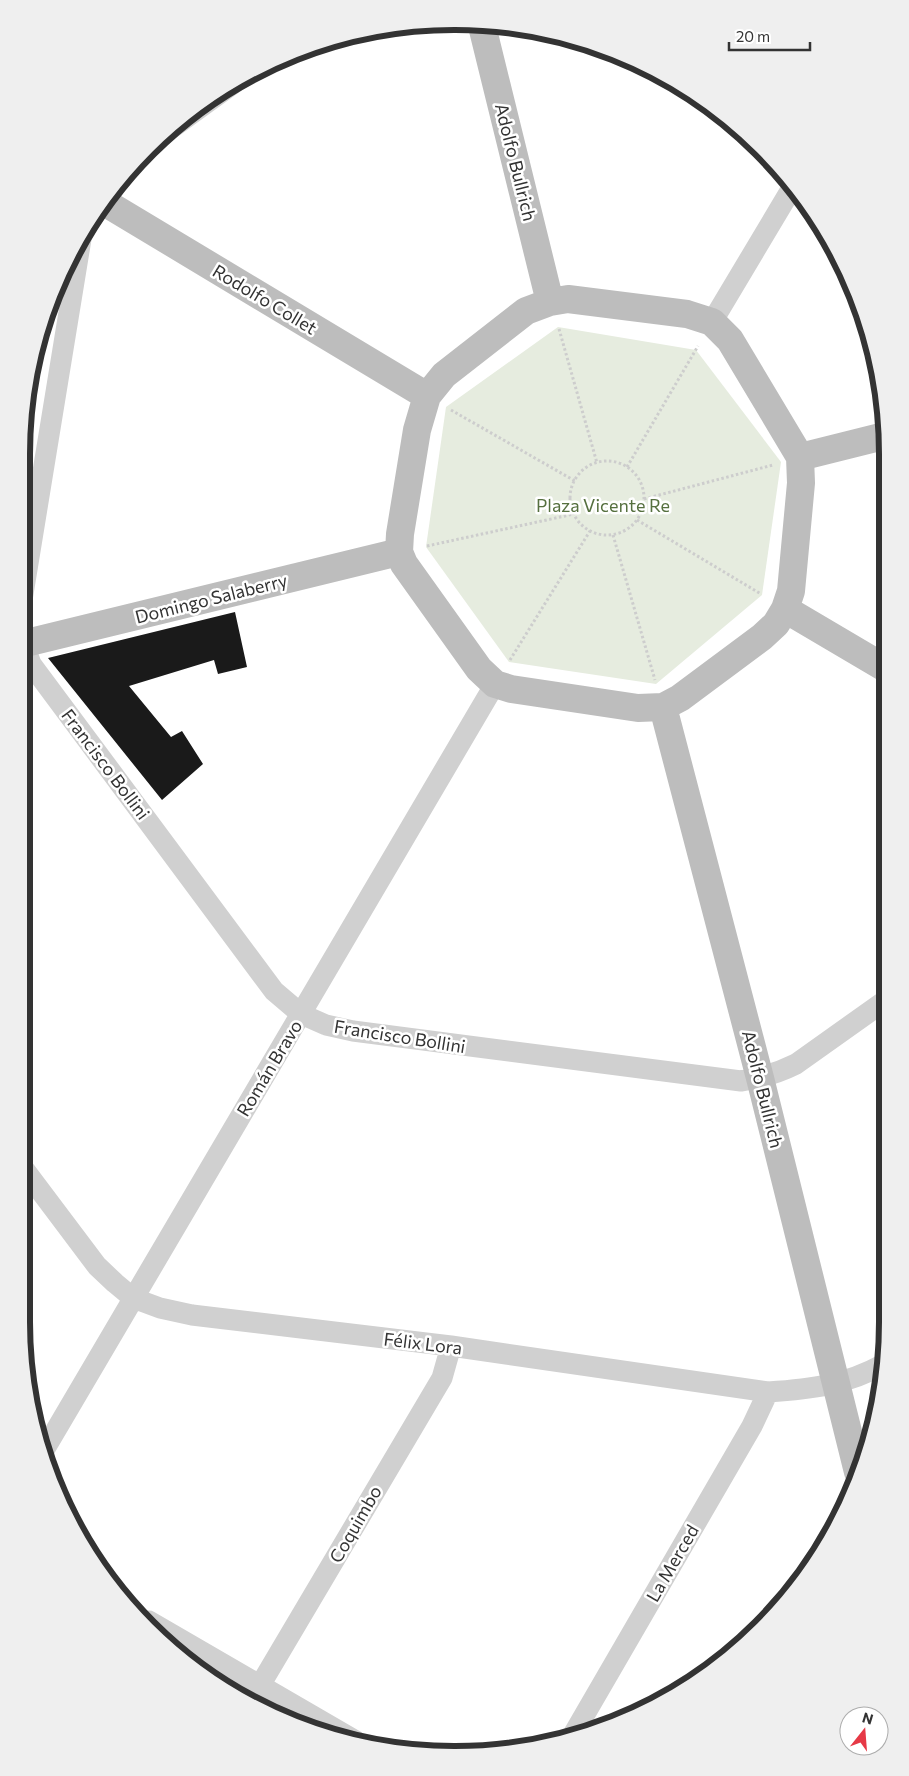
<svg xmlns="http://www.w3.org/2000/svg" width="909" height="1776" viewBox="0 0 909 1776" font-family="Commissioner,sans-serif">
  <style>
    .green { fill: #e6ecdf }
    .building { fill: #1a1a1a }
    .lines { fill: none; stroke-linecap: round; stroke-linejoin: round }
    .path { stroke: #cdcdcd; stroke-width: 3; stroke-dasharray: 2.5 2.5; stroke-linecap: butt }
    .street { stroke: #d0d0d0; stroke-width: 21 }
    .secondary { stroke: #bdbdbd; stroke-width: 28 }
    .labels { text-anchor: middle; dominant-baseline: central; stroke-width: 5; stroke-linejoin: round; paint-order: stroke }
    .street-label { font-size: 18px; fill: #333; stroke: #fff }
    .park-label { font-size: 18px; fill: #56703f; stroke: #fff }
    .rim { fill: none; stroke: #333; stroke-width: 6 }
  </style>
  <rect width="100%" height="100%" fill="#fff"/>
  <path class="green" d="M558 327 696 350 781 462 762 595 656 684 509 662 426 547 446 407Z"/>
  <path class="building" d="M235 612 247 667 218 674 214 660 129 686 171 737 182 731 203 764 162 800 48 658Z"/>
  <g class="lines">
    <path class="path" d="M559 329 597 463
      M451 410 575 481
      M570 498a37 37 0 1 1 74 0a37 37 0 1 1-74 0Z
      M627 467 698 346
      M644 499 773 465
      M637 520 761 594
      M613 535 655 680
      M427 546 574 514
      M510 660 590 531"/>
    <path class="street" d="M165 133 241 78
      M712 322 792 188
      M22 600 81 239
      M22 639 31 664 274 991 301 1014 326 1025 353 1031 741 1081C761 1078 778 1073 796 1064L886 1000
      M21 1165 97 1266 115 1283 133 1298 160 1308 192 1315 451 1346 768 1392C812 1389 846 1385 884 1364
      M43 1452 495 684
      M149 1621 356 1741
      M252 1699 442 1378 451 1346
      M574 1733 752 1426 768 1392"/>
    <path class="secondary" d="M481 22 550 302
      M104 202 427 396
      M568 299 687 314 712 322 730 340 800 457 801 483 791 591 785 609 776 624 762 637 680 698 663 707 638 708 511 689 495 684 479 669 404 564 399 552 400 534 417 430 427 396 444 375 526 311 550 302Z
      M800 457 884 436
      M785 609 885 668
      M22 644 399 552
      M663 707 760 1078 858 1472"/>
  </g>
  <g class="labels">
    <g class="street-label">
      <text transform="translate(516 162) rotate(76)">Adolfo Bullrich</text>
      <text transform="translate(265 299) rotate(31)">Rodolfo Collet</text>
      <text transform="translate(211 598) rotate(-14)">Domingo Salaberry</text>
      <text transform="translate(106 764) rotate(53)">Francisco Bollini</text>
      <text transform="translate(400 1036) rotate(9)">Francisco Bollini</text>
      <text transform="translate(269 1068) rotate(-59)">Román Bravo</text>
      <text transform="translate(763 1089) rotate(76)">Adolfo Bullrich</text>
      <text transform="translate(423 1343) rotate(7)">Félix Lora</text>
      <text transform="translate(355 1524) rotate(-60)">Coquimbo</text>
      <text transform="translate(672 1563) rotate(-60)">La Merced</text>
    </g>
    <g class="park-label">
      <text x="603" y="505">Plaza Vicente Re</text>
    </g>
  </g>
  <path d="M0 0H909V1776H0ZM454 30H455A424 424 0 0 1 879 454V1322A424 424 0 0 1 455 1746H454A424 424 0 0 1 30 1322V454A424 424 0 0 1 454 30Z" fill="#efefef" fill-rule="evenodd"/>
  <path class="rim" d="M454 30H455A424 424 0 0 1 879 454V1322A424 424 0 0 1 455 1746H454A424 424 0 0 1 30 1322V454A424 424 0 0 1 454 30Z"/>
  <g transform="translate(864 1731) rotate(17)"><circle r="24" fill="#ffffff" stroke="#adadad"/>
  <path d="M0-4L9 19L0 12L-9 19Z" fill="#e63946"/>
  <text y="-8" font-size="14" font-weight="bold" text-anchor="middle" fill="#333333">N</text>
  </g>
  <path d="M729 42v8h81v-8" fill="none" stroke="#333333" stroke-width="2.5"/>
  <text x="736" y="42" font-size="15" fill="#333333" stroke="#ffffff" stroke-width="4" paint-order="stroke">20 m</text>
</svg>
